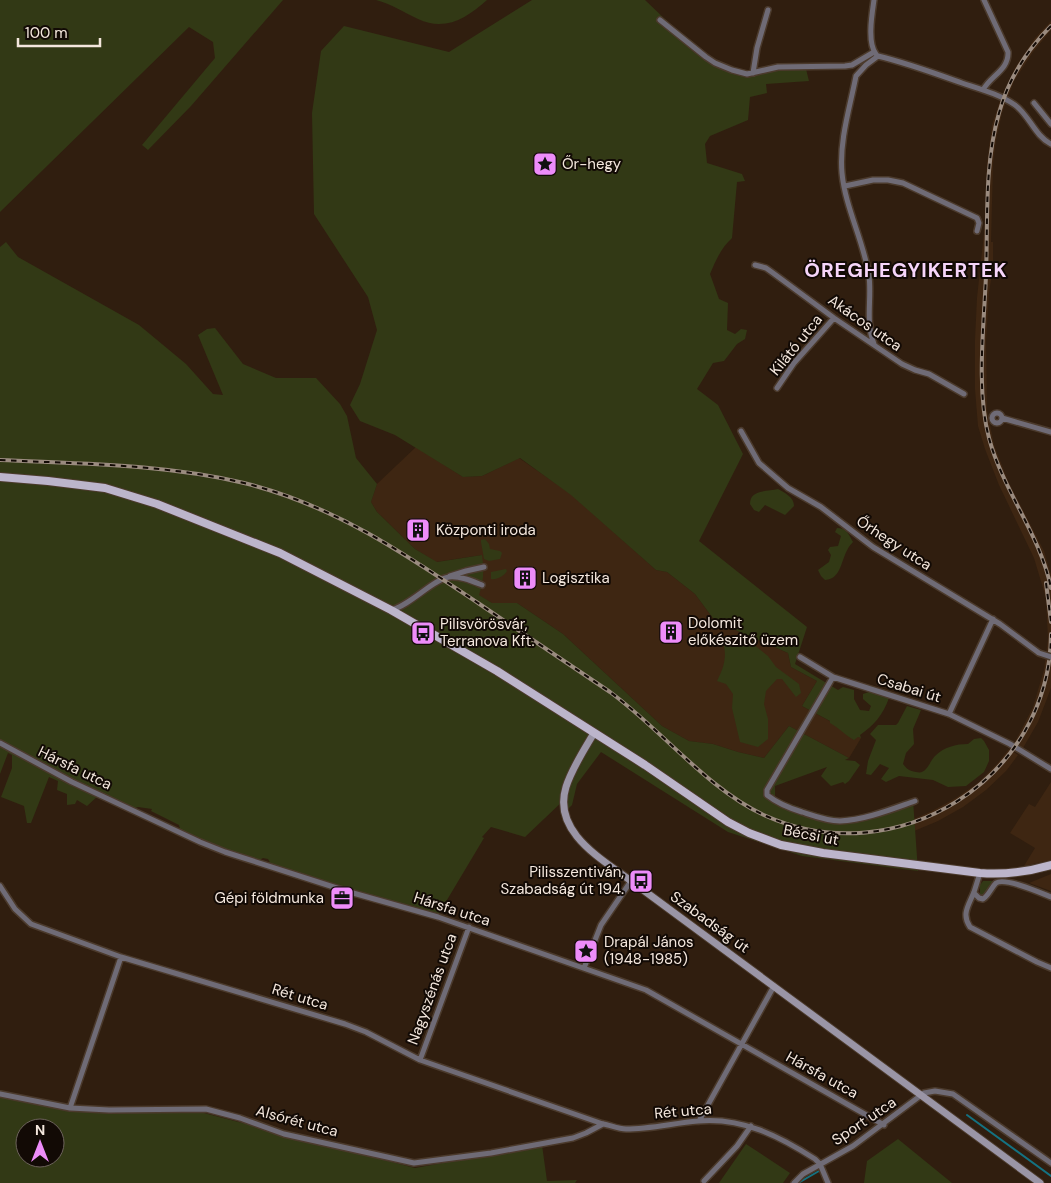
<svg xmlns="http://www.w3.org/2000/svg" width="1051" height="1183" viewBox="0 0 1051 1183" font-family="'DM Sans',sans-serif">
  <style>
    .built { fill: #3e2612 }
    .green { fill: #323915; fill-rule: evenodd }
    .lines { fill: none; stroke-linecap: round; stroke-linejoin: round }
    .stream { stroke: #147282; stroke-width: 2 }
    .minor-casing { stroke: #4b3a2c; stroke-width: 8 }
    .secondary-casing { stroke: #4b3a2c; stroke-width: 9 }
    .primary-casing { stroke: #4b3a2c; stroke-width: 10 }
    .minor { stroke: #6f6b76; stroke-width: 5 }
    .secondary { stroke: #9a95a6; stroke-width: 7 }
    .primary { stroke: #bcb5cb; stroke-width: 8 }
    .rail-casing { stroke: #9a8b7f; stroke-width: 4 }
    .rail { stroke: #120a05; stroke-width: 2; stroke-dasharray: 5.5; stroke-linecap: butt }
    .minor-bridge-casing { stroke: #4b3a2c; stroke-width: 8; stroke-linecap: butt }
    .minor-bridge { stroke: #6f6b76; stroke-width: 5 }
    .labels { text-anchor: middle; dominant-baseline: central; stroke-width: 4; stroke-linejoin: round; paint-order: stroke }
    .poi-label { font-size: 15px; fill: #f4e7dd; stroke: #120a05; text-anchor: start }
    .street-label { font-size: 15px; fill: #f4e7dd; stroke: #120a05 }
    .district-label { font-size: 20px; font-weight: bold; letter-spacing: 1px; fill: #f6d5fa; stroke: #120a05 }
  </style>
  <rect width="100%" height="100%" fill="#301e0f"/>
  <path class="built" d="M1051 21V30L1033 52 1014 81 1002 113 996 140 993 164 991 242H993V266L989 293 986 341 987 410 994 445 1008 481 1044 551 1051 575V688L1038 722 1023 748 1015 742 1033 707 1044 670 1048 639 1046 598 1034 558 999 485 985 449 978 426 975 389V340L977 298 985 224 987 164 992 125 1000 101 1015 68 1035 38Z
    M416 447 463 477 482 476 519 458 571 494 656 570 667 572 695 594 715 621 788 653 791 667 817 681 802 706 861 738 849 758 789 726 764 758 738 752 713 744 689 741 662 726 563 634 517 603H492L478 595 482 585V555L436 562 415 549 377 512 371 502 377 484Z
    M459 587 468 593H471L612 689 644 714 735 793 768 812 796 823 826 829 856 830 886 827 909 821 932 811 956 798 978 783 997 764 1009 749 1018 755 1006 771 986 790 963 807 938 821 914 831 888 837 856 841 810 837 777 829 749 815 729 803 701 781 621 708 455 594Z
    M1051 782V860L1024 866 1035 848 1010 833 1029 804 1035 807Z
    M1051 874V891L1029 883Z"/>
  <path class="green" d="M0 0H283L191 106 148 150 142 145 215 58 213 42 189 27 0 212Z
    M376 0H487C467 18 445 32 418 19 403 12 392 4 376 0Z
    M532 0H645L713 65 747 76 779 68 806 69 809 81 766 84 767 93 750 97 748 120 710 136 705 144 707 163 742 174 745 181 737 182 732 238C721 248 716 260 710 274L719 299 728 303 727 330 735 334 741 329 747 330 745 339 737 344 724 361 713 363 697 389 718 405 743 454 699 541 807 627 795 664 838 690 843 687 854 690V699L860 710 869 711 871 706 863 699V694L869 692 889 698C883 715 874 725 860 735L861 738 858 737 854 740C845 735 839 728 830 723V721L802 706 817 681 791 667 788 653 715 621 695 594 667 572 656 570 571 495 520 458 482 476 463 477 395 435 360 421 350 405 360 384 377 330 368 297 314 214 312 113 321 51 344 26 449 52Z
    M6 242 18 257 139 325 186 364 213 394 223 395 198 335 207 329 215 328 243 364 276 378H316L340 404 347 416 356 458 377 484 371 502 377 512 415 549 437 562 482 555C484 569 484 581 479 595L492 603H517L563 634 662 726 689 741 713 744 738 752 764 758 789 726 849 758 845 760 855 761 860 765 849 781 845 784 843 782 831 786 821 776 827 767 775 786V798C792 804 825 818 842 817 862 817 893 806 913 800L918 871 802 856 728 832 601 752 577 784 572 805 568 809 565 799 525 837 491 827 482 837 484 838 438 915 338 888 272 866 268 859 263 858 256 862 181 833 179 825 151 811 152 809 138 807 133 809 115 803 112 798 100 794 87 806 77 800 75 804 67 805V794L57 790 58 781 49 777 31 823H27L24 806 1 797 12 768V755L8 753 0 774V247Z
    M778 489C785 493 794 497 794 506L785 515 765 505 759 512 754 510 750 504C750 489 767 492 778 489Z
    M837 528C847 528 849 535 853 542 840 554 844 579 825 580L821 576 818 570 829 562 831 555 828 550 830 547 838 546 841 536 835 532Z
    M485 539 489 544 490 549 500 551 502 553 500 559 489 561 484 559 481 542V540Z
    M506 569 507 571C504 576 497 580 491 579V572Z
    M722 640 754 645 768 656 776 667 799 684 801 693 796 697 782 679H777L766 691 764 704 768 719V739L758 747 740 742 732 708 733 694 726 684 717 681C724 667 728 655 722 640Z
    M907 706 921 710 913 729 914 744 906 753 903 764C907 769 909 771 916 772 927 775 929 762 935 756 944 747 956 744 968 744L974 739 981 738 984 741 989 750V761L984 772 966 786 948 787 933 780 899 776 886 782 881 779 889 768 880 764 871 775 866 774 868 761 876 740 870 734 878 725H896L898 723Z
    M983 881H995L982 897 980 894V885Z
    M0 1090 70 1112H200L415 1168 542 1145 547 1181 577 1180 575 1183H0ZM25 1128H55V1158H25Z
    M898 1139 952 1183H864L867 1161Z
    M746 1144 790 1173 783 1183H719Z"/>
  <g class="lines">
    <path class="stream" d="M967 1115 1051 1176
      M798 1183 819 1171"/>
    <g class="minor-casing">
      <path id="minor" d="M874 0C872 14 867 43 876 54
        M660 20 706 57 715 63 732 70 747 74 778 67 845 66 852 65 874 52
        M753 73 757 48 768 10
        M983 90C990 76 1009 70 1008 52L984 0
        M1034 103 1051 124
        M845 186 873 180H888L903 183 977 218 979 223 977 231
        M755 265 766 268 773 273 834 318 902 364 915 370 929 374 964 394
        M874 344C865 321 872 299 869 276 864 242 845 207 842 173 839 141 850 107 856 76L866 65 878 56C907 63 934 73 962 83 980 89 999 94 1015 105 1029 115 1035 136 1051 144
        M777 388 794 363 834 318
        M992 418a5 5 0 1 1 10 0a5 5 0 1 1-10 0Z
        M1002 418 1051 432
        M741 431 759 463 788 488 821 507 873 547 1000 624 1039 653
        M450 576 466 571 484 567
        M391 610C411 605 433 579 449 577 461 576 472 581 482 585
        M800 657 833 677 949 714 1010 744 1051 769
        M833 677 767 790V795C777 803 789 808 802 812 814 816 827 821 840 821 865 820 892 809 915 801
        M949 714 993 619
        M0 743 72 782 200 842 225 852 346 891 438 917 646 990 884 1125
        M980 873C978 879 976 886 974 892 969 905 961 914 970 927L1037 962 1051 968
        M0 886 15 909 31 924 121 957 345 1024 366 1032 420 1060 603 1124C610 1125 618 1129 626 1129 650 1129 674 1123 698 1121 742 1117 779 1136 815 1159L820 1164 828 1183
        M974 893 979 898 983 899C989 895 991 888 996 883 1005 877 1041 893 1051 897
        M584 968 601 925 631 881
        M420 1060 469 927
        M0 1094 70 1108 109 1110 206 1109 240 1118 284 1134 414 1163 491 1153 573 1138 586 1133 603 1124
        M70 1108 121 957
        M699 1121 774 986
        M704 1181 737 1146 751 1126
        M794 1183 803 1174 853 1146 924 1093 935 1091 953 1094 1051 1163"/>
    </g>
    <g class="secondary-casing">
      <path id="secondary" d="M594 733C584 750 572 768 566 787 552 832 602 859 631 881L1040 1183"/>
    </g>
    <g class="primary-casing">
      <path id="primary" d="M0 477 48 481 105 488 157 504 280 553 391 610 497 671 645 765 728 822 749 833 781 845 823 853 980 873C1005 875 1027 872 1051 865"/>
    </g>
    <use href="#minor" class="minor"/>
    <use href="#secondary" class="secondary"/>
    <use href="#primary" class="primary"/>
    <g class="rail-casing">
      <path id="rail" d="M1051 26C1027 50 1008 80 999 113 984 165 988 222 986 275 984 326 976 389 989 438 1003 491 1040 534 1051 588
        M0 460C82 464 164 464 244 483 333 505 404 553 478 603 522 633 566 662 610 692 662 730 708 790 766 816 897 874 1050 779 1051 634
        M1046 583 1051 622"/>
    </g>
    <use href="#rail" class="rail"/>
    <g class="minor-bridge-casing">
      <path id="minor-bridge" d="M1039 653 1051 657"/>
    </g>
    <use href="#minor-bridge" class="minor-bridge"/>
  </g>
  <defs>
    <g id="sight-square" transform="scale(1.25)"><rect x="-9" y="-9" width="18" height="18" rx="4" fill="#ed8cf9" stroke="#120a05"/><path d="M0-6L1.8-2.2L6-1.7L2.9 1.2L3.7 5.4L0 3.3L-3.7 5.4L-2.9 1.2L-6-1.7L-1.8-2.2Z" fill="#111"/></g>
    <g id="building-square" transform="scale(1.25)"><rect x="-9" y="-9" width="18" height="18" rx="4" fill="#ed8cf9" stroke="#120a05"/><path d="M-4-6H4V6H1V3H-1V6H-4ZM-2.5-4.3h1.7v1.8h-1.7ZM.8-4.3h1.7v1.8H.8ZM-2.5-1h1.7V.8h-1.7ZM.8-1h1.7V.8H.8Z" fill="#111"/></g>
    <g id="bus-square" transform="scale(1.25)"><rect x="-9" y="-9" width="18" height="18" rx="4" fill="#ed8cf9" stroke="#120a05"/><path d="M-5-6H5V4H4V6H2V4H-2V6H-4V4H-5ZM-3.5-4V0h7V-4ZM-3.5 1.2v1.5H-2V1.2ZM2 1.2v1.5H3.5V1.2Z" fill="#111"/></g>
    <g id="office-square" transform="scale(1.25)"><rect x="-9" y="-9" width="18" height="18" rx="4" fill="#ed8cf9" stroke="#120a05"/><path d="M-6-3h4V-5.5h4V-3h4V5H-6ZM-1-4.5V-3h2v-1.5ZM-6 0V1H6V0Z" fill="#111"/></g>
  </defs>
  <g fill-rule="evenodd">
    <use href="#sight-square" x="545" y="164"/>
    <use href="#building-square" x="418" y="530"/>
    <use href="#building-square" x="525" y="578"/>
    <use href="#building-square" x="671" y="632"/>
    <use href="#bus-square" x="423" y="633"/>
    <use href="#bus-square" x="641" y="881"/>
    <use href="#office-square" x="342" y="898"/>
    <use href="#sight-square" x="586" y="951"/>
  </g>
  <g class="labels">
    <g class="poi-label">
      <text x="562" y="164">Őr-hegy</text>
      <text x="436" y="530">Központi iroda</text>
      <text x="542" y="578">Logisztika</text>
      <text x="688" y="623">Dolomit<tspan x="688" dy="17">előkészitő üzem</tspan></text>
      <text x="440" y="624">Pilisvörösvár,<tspan x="440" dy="17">Terranova Kft.</tspan></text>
      <text x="624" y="872" text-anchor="end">Pilisszentiván,<tspan x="624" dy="17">Szabadság út 194.</tspan></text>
      <text x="324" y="898" text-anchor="end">Gépi földmunka</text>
      <text x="604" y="942">Drapál János<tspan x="604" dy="17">(1948-1985)</tspan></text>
    </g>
    <g class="street-label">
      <text transform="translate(865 323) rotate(35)">Akácos utca</text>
      <text transform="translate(796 345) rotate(-51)">Kilátó utca</text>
      <text transform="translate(894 543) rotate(33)">Őrhegy utca</text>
      <text transform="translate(909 688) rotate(17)">Csabai út</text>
      <text transform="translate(75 768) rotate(26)">Hársfa utca</text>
      <text transform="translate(811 835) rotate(11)">Bécsi út</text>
      <text transform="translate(452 909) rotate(18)">Hársfa utca</text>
      <text transform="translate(710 922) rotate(36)">Szabadság út</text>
      <text transform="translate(432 989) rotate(-70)">Nagyszénás utca</text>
      <text transform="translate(300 997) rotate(17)">Rét utca</text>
      <text transform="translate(822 1075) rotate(29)">Hársfa utca</text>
      <text transform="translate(683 1111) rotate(-5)">Rét utca</text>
      <text transform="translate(297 1121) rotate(15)">Alsórét utca</text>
      <text transform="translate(864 1121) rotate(-34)">Sport utca</text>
    </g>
    <g class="district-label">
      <text x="906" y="270">ÖREGHEGYIKERTEK</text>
    </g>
  </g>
  <g transform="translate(40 1143)"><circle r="24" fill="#120a05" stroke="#6c625b"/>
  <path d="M0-4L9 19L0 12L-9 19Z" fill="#ed8cf9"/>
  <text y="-8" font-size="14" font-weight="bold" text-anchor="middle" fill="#f4e7dd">N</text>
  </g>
  <path d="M18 38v8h82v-8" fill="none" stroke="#f4e7dd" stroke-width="2.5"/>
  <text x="25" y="38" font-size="15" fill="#f4e7dd" stroke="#120a05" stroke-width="4" paint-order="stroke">100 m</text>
</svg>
